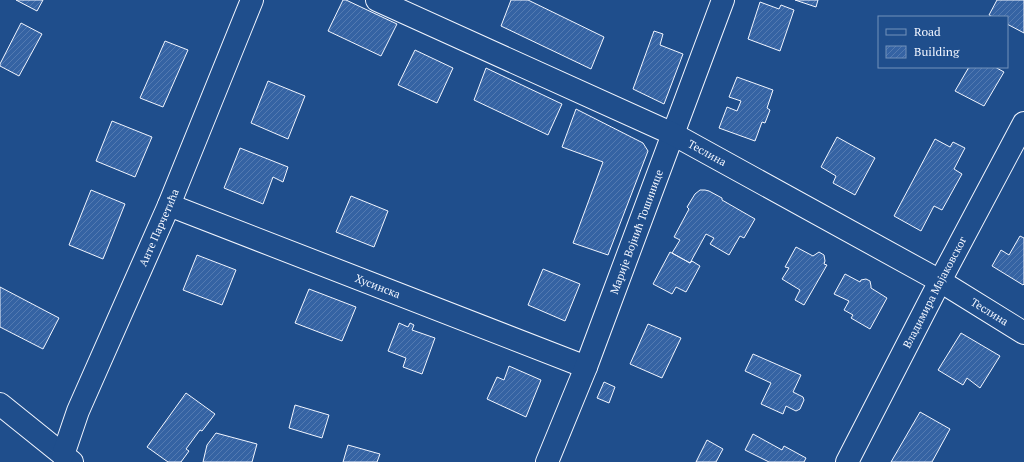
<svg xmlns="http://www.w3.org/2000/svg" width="1024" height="462" viewBox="0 0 1024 462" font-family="'PT Serif',serif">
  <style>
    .building { fill: url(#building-hatch); stroke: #f2f6ff }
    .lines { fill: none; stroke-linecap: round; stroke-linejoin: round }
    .street-casing { stroke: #f2f6ff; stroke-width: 24 }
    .secondary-casing { stroke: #f2f6ff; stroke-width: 24 }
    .street { stroke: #1f4e8c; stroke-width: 22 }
    .secondary { stroke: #1f4e8c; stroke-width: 22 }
    .labels { text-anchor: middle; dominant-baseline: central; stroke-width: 3; stroke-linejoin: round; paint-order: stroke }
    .street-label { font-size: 11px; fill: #f2f6ff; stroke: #1f4e8c }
  </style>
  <defs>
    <pattern id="building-hatch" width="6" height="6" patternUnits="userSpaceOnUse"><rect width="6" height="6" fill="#3563a3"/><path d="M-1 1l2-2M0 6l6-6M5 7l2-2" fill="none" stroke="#537ab1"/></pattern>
  </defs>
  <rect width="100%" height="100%" fill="#1f4e8c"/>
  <path class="building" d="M16 0H43L37 11Z
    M343 0H346L397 24 381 56 328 31Z
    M511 0H528L604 37 591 69 501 26Z
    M795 0H818L816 7Z
    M997 0H1024V33L1007 24V17H993L989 15Z
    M760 2 779 9 781 5 794 10 780 51 748 39Z
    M21 23 42 34 19 76 0 66V64Z
    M654 31 663 34 660 45 683 54 664 104 633 89Z
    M165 41 188 50 163 107 140 98Z
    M415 50 453 68 437 103 398 85Z
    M969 67H995L1004 72 984 106 955 91Z
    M486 68 562 104 548 135 474 100Z
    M737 77 773 90 767 108 770 110 765 123 762 122 755 141 719 128 727 107 737 111 741 101 729 97Z
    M268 81 305 96 288 139 251 123Z
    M576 109 643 143 648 151 608 255 573 243 603 162 562 147Z
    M112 121 152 137 135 177 96 161Z
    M837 137 875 158 855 195 833 183 836 176 821 167Z
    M935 139 950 147 953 142 965 148 954 169 962 174 942 210 934 206 921 231 894 216Z
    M240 148 288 167 283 182 273 177 263 204 224 188Z
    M91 190 125 204 103 259 69 245Z
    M700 190H705L709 191 722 198V200L755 219 744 238 740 236 729 255 710 244 714 238 706 234 690 263 672 253 680 240 674 237 689 209 687 207 695 194Z
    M351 196 388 211 374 247 336 232Z
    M1020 236 1024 238V284L1023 285 992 266 1001 250 1009 255Z
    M796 247 813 256 819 252 824 255 825 261 824 264 827 265 804 305 795 300 800 290 782 279 789 268 785 267Z
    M670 252 690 263 692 261 700 266 686 292 676 287 672 294 653 284Z
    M197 255 236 270 222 305 183 290Z
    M543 269 580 284 565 321 528 305Z
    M845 274 860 282 861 280 866 279 870 281 871 286V288L887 298 870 329 851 318 853 315 844 310 849 301 834 294Z
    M0 287 59 318 43 349 0 327Z
    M309 289 356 307 342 341 295 323Z
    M399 323 408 327 410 323 414 325 412 330 435 338 422 374 403 367 406 358 388 351Z
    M648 324 681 338 662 378 630 364Z
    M961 333 1000 356 980 388 967 378 963 385 938 370Z
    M753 354 801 375 793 392 803 397 804 400 800 409 796 411 786 406 783 414 761 404 771 383 745 371Z
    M509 366 541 380 526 417 487 399 497 377 504 380Z
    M604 382 615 387 609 403 597 398Z
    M186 393 215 414 202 431 200 430 186 449 189 451 181 462H168L147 447Z
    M295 405 329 415 322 438 289 428Z
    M920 412 950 429 932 462H891Z
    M216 433 257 444 252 462H203L207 445Z
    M753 434 782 450 784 446 806 458 804 462H769L745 450Z
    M707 440 723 449 716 462H696Z
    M348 445 380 454 377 462H343Z"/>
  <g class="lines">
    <g class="street-casing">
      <g id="street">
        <path id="s1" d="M169 205 586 367"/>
        <path d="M0 404 72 462"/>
        <path id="s2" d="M63 455 78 411 169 205 252 0"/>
        <path id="s3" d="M547 462 586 367 723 0"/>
        <path id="s4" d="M847 462 940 281 1024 123"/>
      </g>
    </g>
    <g class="secondary-casing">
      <g id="secondary">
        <path id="s5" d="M377 0 673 134 940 281 1024 333"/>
      </g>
    </g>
    <use href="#street" class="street"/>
    <use href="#secondary" class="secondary"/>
  </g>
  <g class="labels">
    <g class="street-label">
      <text stroke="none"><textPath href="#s5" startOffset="364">Теслина</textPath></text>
      <text stroke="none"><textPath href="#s2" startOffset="247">Анте Парчетића</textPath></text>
      <text stroke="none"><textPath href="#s3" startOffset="247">Марије Војнић Тошинице</textPath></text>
      <text stroke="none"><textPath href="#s1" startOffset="224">Хусинска</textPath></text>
      <text stroke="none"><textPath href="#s4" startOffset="191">Владимира Мајаковског</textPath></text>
      <text stroke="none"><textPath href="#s5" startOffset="688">Теслина</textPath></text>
    </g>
  </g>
  <rect x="878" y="16" width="130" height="52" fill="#1f4e8c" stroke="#7391ba"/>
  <rect x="886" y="29" width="20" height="6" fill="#1f4e8c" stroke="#7391ba"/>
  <text x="914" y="36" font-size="12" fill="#f2f6ff">Road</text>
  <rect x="886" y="46" width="20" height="12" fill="url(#building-hatch)" stroke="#7391ba"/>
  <text x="914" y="56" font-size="12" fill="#f2f6ff">Building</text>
</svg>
